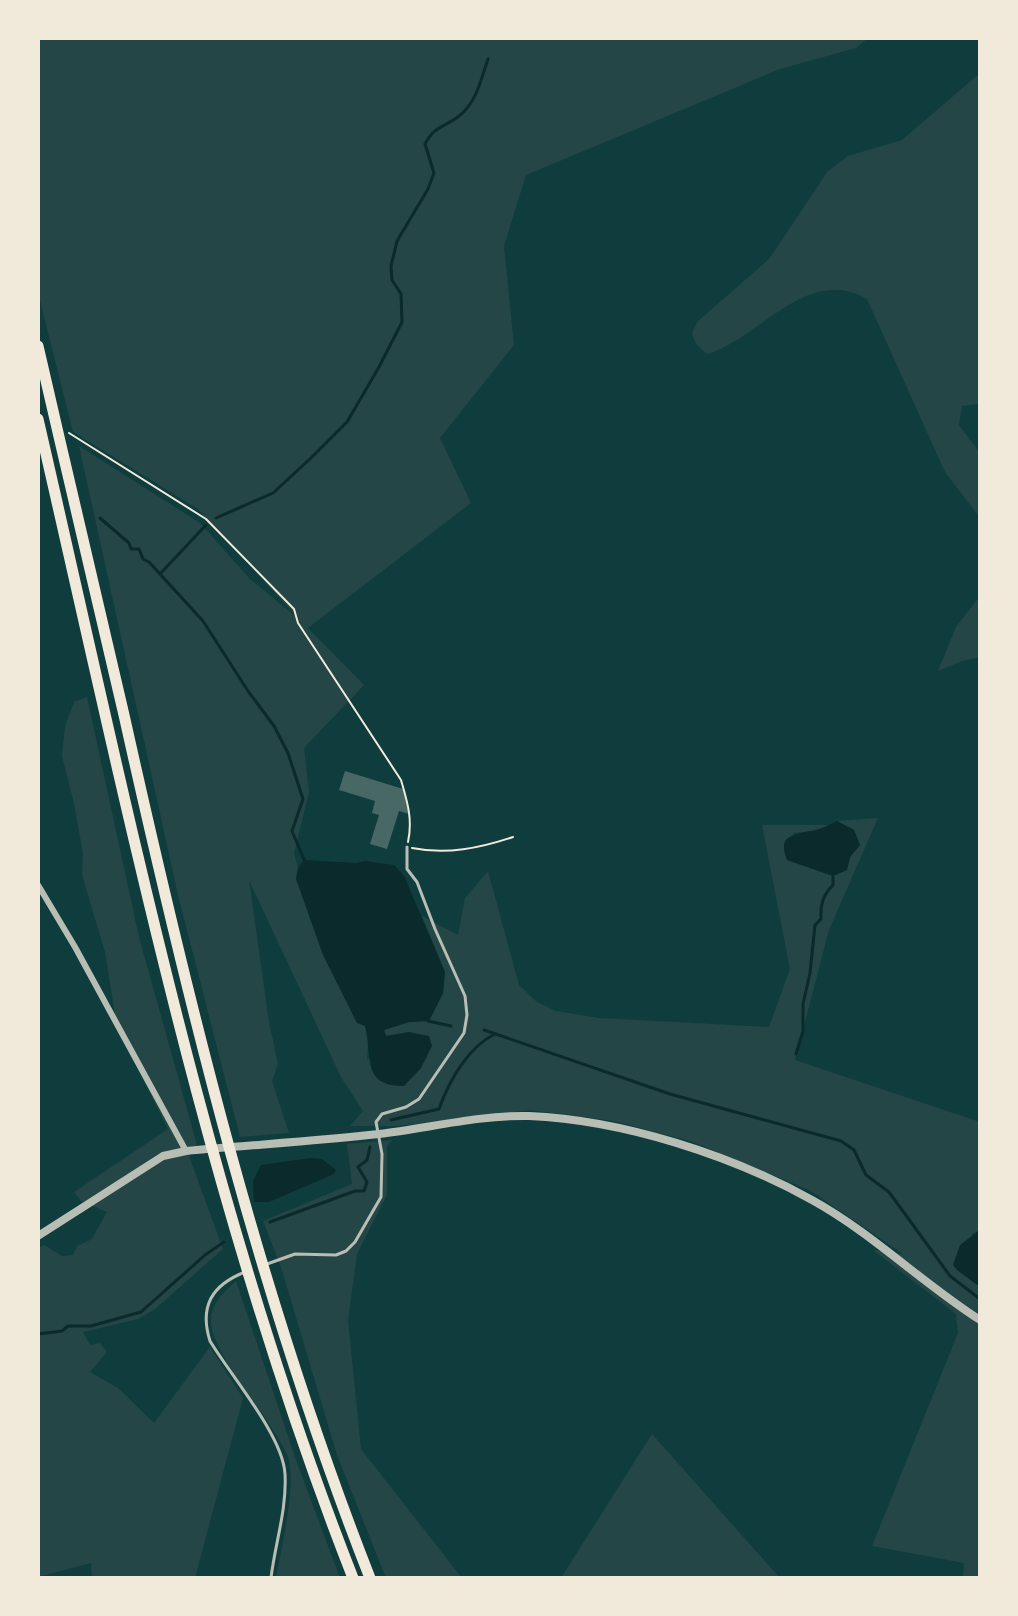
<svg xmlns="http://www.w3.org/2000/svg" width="1018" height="1616" viewBox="0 0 1018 1616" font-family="Lato,sans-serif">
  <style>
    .green { fill: #244646 }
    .water { fill: #0a2a2b }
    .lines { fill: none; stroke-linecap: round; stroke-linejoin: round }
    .stream { stroke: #0a2a2b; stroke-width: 3 }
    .building { fill: #486865 }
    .path { stroke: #f1e9da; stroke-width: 2 }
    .service { stroke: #b8beb3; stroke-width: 3 }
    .minor { stroke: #b8beb3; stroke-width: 6 }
    .tertiary { stroke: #b8beb3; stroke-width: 8 }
    .motorway { stroke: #f1e9da; stroke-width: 11 }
  </style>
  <rect width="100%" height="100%" fill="#0f3d3e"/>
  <path class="green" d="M38 38H868L856 48 780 69 526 175 504 246 514 345 440 438 471 503 308 628 364 685 304 748 309 792 294 853 298 868 296 879 365 1026 368 1040 367 1060 409 1032 386 1036 384 1030 409 1022 429 1021 443 993 445 972 422 916 458 935 465 898 488 871 519 985 537 1002 556 1011 599 1018 769 1027 790 969 762 825H829L813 831 793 833 787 860 833 876 847 870 850 857 860 845 854 830 837 821 878 818 829 930 795 1060 980 1122V1230L972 1234 957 1270 980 1287V1578H963L964 1563 872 1546 958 1333 956 1314 873 1250 903 1254 811 1191 693 1142 614 1121 530 1110 398 1126H350L363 1111 341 1077 249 880 269 1022 278 1064 272 1081 289 1133 240 1137 178 895 79 446 200 523 250 579 301 621 198 509 73 432 38 293Z
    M980 73V404L962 406 959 425 980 453V518L945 472 867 299C808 264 759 339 707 354L696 344 692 334 697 322 769 259 828 171 848 156 902 140Z
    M980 596V657L962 661 938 671 956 627Z
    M87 697 139 937 197 1145 189 1156 223 1249 155 1309 138 1319 83 1332 90 1345 100 1343 107 1352 90 1372 118 1388 154 1423 210 1347 243 1398 195 1578H92L91 1563 38 1577V1248L44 1245 62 1256 73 1255 77 1246 92 1239 107 1212 81 1201 74 1192 168 1129 117 1027 105 952 82 875 83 854 74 803 62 756 65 726 74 702Z
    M392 1140 387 1146V1195L357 1254 348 1320 361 1449 462 1578H386L337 1455 281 1267 263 1221 352 1184 347 1144Z
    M236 1281 297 1463 340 1578H276C281 1549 298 1481 287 1455 273 1421 211 1354 211 1321 211 1303 224 1292 236 1281Z
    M652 1434 763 1559 780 1578H561Z"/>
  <path class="water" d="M837 821 854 830 860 845 850 857 847 870 833 876 787 860C777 835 793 835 811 831 820 830 829 825 837 821Z
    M304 860 356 863 365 861 394 865 404 876 445 972 443 993 429 1021 409 1022 384 1030 386 1036 409 1032 429 1036 432 1046 421 1068 404 1086C361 1086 373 1057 365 1026L357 1023 323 955 296 879 298 868Z
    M310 1158 322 1159 336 1170 334 1174 269 1202H254L253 1181 261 1165Z
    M980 1230V1287L957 1270 953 1265 960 1245Z"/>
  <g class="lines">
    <path class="stream" d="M100 518 129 543 131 549H139L143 559 149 562 203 621 248 691 274 726 288 753 303 799 292 831 305 862
      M216 518 273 493 312 457 347 422 379 367 402 322 401 294 392 280 391 266 397 241 428 189 434 173 425 144C434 126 445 127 459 116 477 102 481 79 488 59
      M160 574 206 525
      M428 1021 451 1026
      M484 1030 670 1094 841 1141 854 1150 866 1175 889 1192 950 1276 980 1299
      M796 1054 803 1031V1004L810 973 815 925 821 919C820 905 823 895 833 885V876
      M391 1120 439 1109C449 1081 468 1047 495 1034
      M270 1222 355 1191H364L367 1182 358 1167 367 1160 370 1147
      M38 1334 62 1331 68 1326H91L141 1312 205 1255 224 1242"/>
  </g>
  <path class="building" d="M345 771 403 789 409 814 399 811 387 849 370 844 379 815 372 813 375 801 339 790Z"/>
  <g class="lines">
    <path class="path" d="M69 433 206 519 294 609 298 623 401 780C407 801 413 819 408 842
      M412 848C447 855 480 848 513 837"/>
    <path class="service" d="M267 1264 295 1254 336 1255 346 1251 355 1242 381 1197 382 1154 376 1122 382 1114 406 1107 419 1099 464 1033 467 1015 465 996 435 929 417 882 407 869V847
      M245 1272C212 1285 199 1306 210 1341 231 1376 283 1436 285 1474 287 1509 275 1544 271 1578"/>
    <path class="minor" d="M38 885 75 947 186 1151"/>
    <path class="tertiary" d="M38 1236 163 1156 186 1151C250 1145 315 1141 379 1134 429 1128 479 1115 529 1116 623 1120 731 1155 812 1200 872 1233 922 1283 980 1320"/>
    <path class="motorway" d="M38 346C66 469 96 591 124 715 189 1007 260 1298 370 1578
      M38 419C128 809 206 1204 353 1578"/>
  </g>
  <rect width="1018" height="1616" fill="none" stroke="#f1e9da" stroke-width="80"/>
</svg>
